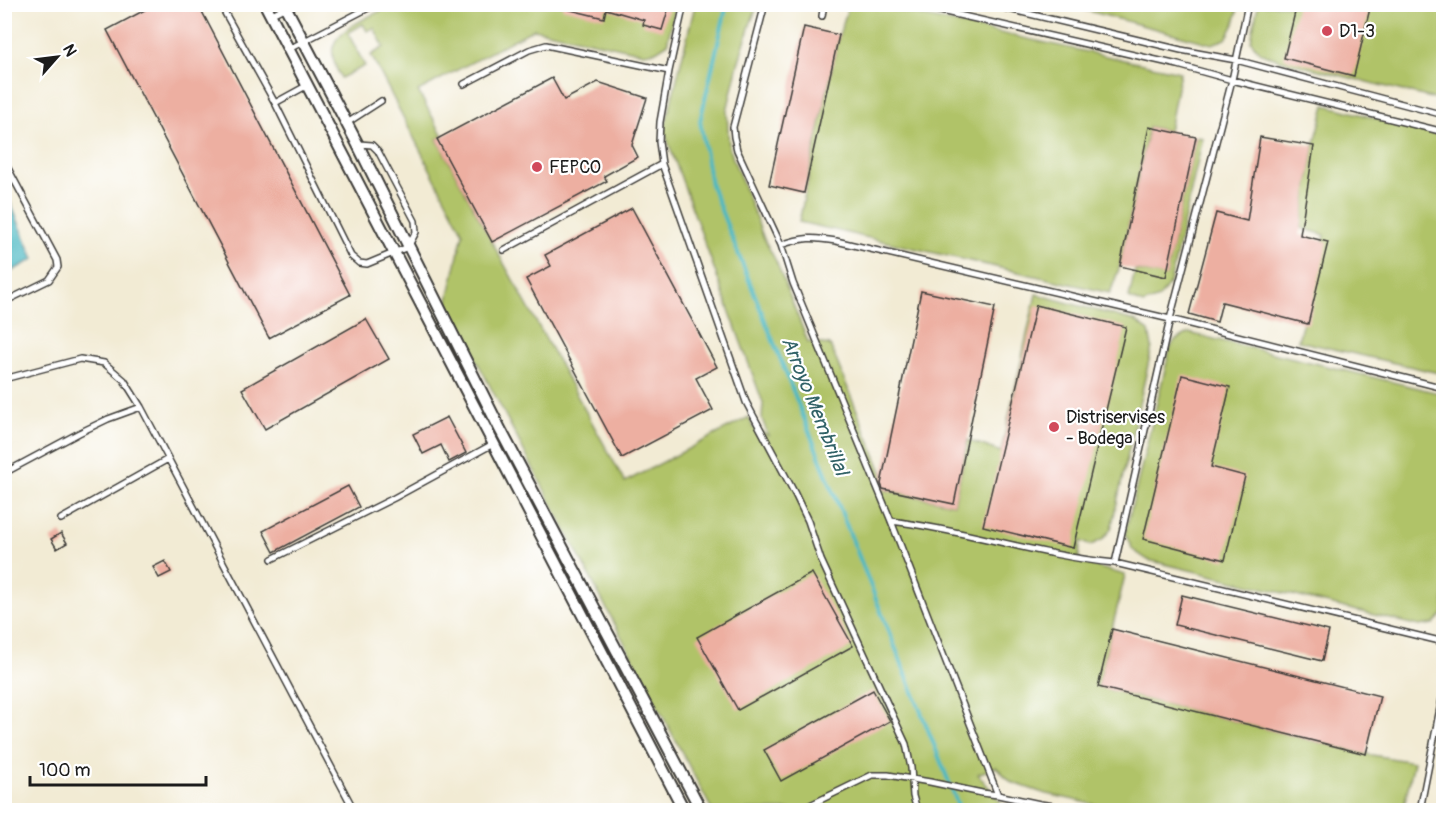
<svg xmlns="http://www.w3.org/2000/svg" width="1448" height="815" viewBox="0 0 1448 815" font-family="Pangolin,sans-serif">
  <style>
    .green { fill: #b0c367; stroke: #667042; stroke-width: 1.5 }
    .water { fill: #4ab8c2; stroke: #336a6f; stroke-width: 1.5 }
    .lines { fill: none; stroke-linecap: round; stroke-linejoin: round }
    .stream { stroke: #4ab8c2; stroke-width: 4 }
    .building { fill: #edafa1 }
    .service-casing { stroke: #3c3b38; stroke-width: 8 }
    .minor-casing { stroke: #3c3b38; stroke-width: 14 }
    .service { stroke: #fff; stroke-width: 5 }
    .minor { stroke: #fff; stroke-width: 10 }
    .poi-dot { fill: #d1495b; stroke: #fff; stroke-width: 2 }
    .labels { text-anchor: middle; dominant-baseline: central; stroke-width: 4.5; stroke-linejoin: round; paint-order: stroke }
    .poi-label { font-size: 18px; fill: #1c1c1c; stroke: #fff; text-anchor: start }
    .water-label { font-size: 20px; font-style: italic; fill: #316267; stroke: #fff }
  </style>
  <rect width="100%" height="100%" fill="#fff"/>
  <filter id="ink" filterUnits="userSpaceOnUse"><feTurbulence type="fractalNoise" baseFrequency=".0167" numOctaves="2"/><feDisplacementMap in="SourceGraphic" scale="12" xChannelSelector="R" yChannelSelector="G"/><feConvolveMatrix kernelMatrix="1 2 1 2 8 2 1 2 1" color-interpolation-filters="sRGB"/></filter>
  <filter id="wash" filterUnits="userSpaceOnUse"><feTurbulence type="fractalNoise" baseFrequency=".008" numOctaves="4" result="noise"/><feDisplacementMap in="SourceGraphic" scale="24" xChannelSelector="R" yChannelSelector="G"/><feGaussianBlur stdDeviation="1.35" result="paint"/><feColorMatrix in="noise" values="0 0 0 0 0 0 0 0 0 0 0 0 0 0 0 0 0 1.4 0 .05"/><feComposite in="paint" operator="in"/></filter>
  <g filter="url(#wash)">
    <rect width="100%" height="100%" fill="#f2ebd4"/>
    <path class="green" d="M393 5H676L667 44 656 51 644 53 534 29 418 91 443 136 437 139 492 242 625 482 749 417 753 428 768 435 762 419 763 403 664 131 695 5H758L751 22 738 64 727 111 729 148 764 239 776 261 808 342 830 345 883 474 880 489 954 504 968 440 1001 452 1036 294 1135 321 1149 331 1152 347 1111 529 1102 540 1091 545 1080 541 1079 562 1125 575 1098 687 1366 754 1414 762 1403 810H1119L1043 793 1011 782 996 767 978 774 1002 804 1031 810H712L447 304 463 233 371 55 384 47 374 28 367 31 363 24 348 33 365 66 341 78C336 69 331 57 333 47 337 28 377 13 393 5Z
      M849 5H871L1180 72 1169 131 1149 127 1120 266 1110 293 799 222 839 35Z
      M1066 5H1239L1234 24 1226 39 1212 44Z
      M1258 5H1443V101L1279 60 1259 52 1251 41Z
      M1325 105 1443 136V374L1298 341 1325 235 1301 228 1314 146Z
      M1196 137 1203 138 1170 283 1159 298 1143 304 1129 298 1135 270 1166 276Z
      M1189 333 1443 394 1444 613 1433 624 1419 626 1148 560 1133 550 1125 534 1170 349 1175 340Z"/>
    <path class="water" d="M5 190 34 259 5 275H4Z"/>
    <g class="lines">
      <path class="stream" d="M727 4 700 121 711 185 960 810"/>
    </g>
    <g id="blocks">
      <path class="building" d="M156 4H198L350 295 269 338 107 30Z
        M563 4H659L669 7 662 30 643 25 644 20 606 9 604 18 562 8Z
        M1297 4H1371L1354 76 1284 58Z
        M804 27 839 35 804 193 769 185Z
        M552 78 564 100 598 82 647 98 632 145 638 157 604 176 607 181 492 242 437 139Z
        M1149 127 1196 137 1166 277 1120 266Z
        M1260 137 1314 146 1300 235 1328 242 1308 324 1222 302 1217 322 1189 314 1216 213 1247 221Z
        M632 208 717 367 696 378 713 410 622 458 526 279 551 266 545 255Z
        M921 291 995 307 954 504 883 489 881 484Z
        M1036 305 1126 327 1073 548 983 526Z
        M366 319 389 359 265 429 242 389Z
        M1182 375 1230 387 1211 467 1245 476 1225 560 1143 539Z
        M447 417 466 453 449 462 441 445 423 454 413 434Z
        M348 486 359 507 274 552 263 531Z
        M61 533 67 543 57 549 51 539Z
        M165 561 171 572 159 578 153 567Z
        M812 573 853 646 738 710 697 637Z
        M1182 595 1329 631 1322 661 1175 625Z
        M1112 629 1380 696 1366 754 1098 687Z
        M873 690 890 721 781 781 764 750Z"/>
    </g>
  </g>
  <g filter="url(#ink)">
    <use href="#blocks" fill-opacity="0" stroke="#3c3b38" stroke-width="1.5"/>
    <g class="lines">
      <g class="service-casing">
        <path id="service" d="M220 4 275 103 351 256 359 263 367 264 408 247 416 232 415 221 378 151 372 145 359 144
          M684 4 669 71 660 122 659 142 662 164 746 402 795 494 808 521 821 560 906 744 911 768 913 796 917 810
          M765 4 733 127 734 137 737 150 781 245 793 283 891 521 998 795
          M910 4 1178 65 1232 80 1444 132
          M987 4 1181 50 1236 60 1444 115
          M270 15 292 4
          M822 16 824 4
          M289 49 376 4
          M464 84 529 50 546 45 669 71
          M275 103 306 86
          M347 123 381 101
          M4 161 57 260 58 267 49 280 4 302
          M781 245C803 237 813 237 836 241L1170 319 1444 388
          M504 250 662 164
          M4 379 80 359 104 363 124 380 141 407 354 810
          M4 470 8 471 79 433 108 419 141 407
          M61 519 168 459
          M891 521C967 530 1039 556 1115 563L1444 642
          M272 559 394 498 493 444
          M1115 563 1170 319 1232 80 1248 4
          M810 805 872 775H888L930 782 982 793 998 795 1040 804 1082 810
          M1420 810 1444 688"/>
      </g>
      <g class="minor-casing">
        <path id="minor" d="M265 4 684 810
          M284 4 357 143 500 429 701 810"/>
      </g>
      <use href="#service" class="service"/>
      <use href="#minor" class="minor"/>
    </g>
  </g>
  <g class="poi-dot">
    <circle cx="1327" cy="31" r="6"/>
    <circle cx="537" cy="167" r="6"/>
    <circle cx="1054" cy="427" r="6"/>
  </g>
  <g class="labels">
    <g class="poi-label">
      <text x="1339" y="31">D1-3</text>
      <text x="549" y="167">FEPCO</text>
      <text x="1066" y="417">Distriservises<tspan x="1066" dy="21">- Bodega I</tspan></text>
    </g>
    <g class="water-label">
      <text transform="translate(815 406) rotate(68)">Arroyo Membrillal</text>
    </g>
  </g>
  <rect width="1448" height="815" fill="none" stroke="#fff" stroke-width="24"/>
  <g transform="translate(57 57) rotate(62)" stroke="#ffffff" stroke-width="4.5" paint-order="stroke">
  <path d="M0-4.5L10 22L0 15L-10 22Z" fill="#1c1c1c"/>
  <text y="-9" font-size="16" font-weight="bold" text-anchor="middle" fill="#1c1c1c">N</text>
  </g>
  <path d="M30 776v9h176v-9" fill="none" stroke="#1c1c1c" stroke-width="3"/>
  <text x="39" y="776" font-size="18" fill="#1c1c1c" stroke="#ffffff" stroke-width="4.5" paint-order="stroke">100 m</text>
</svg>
